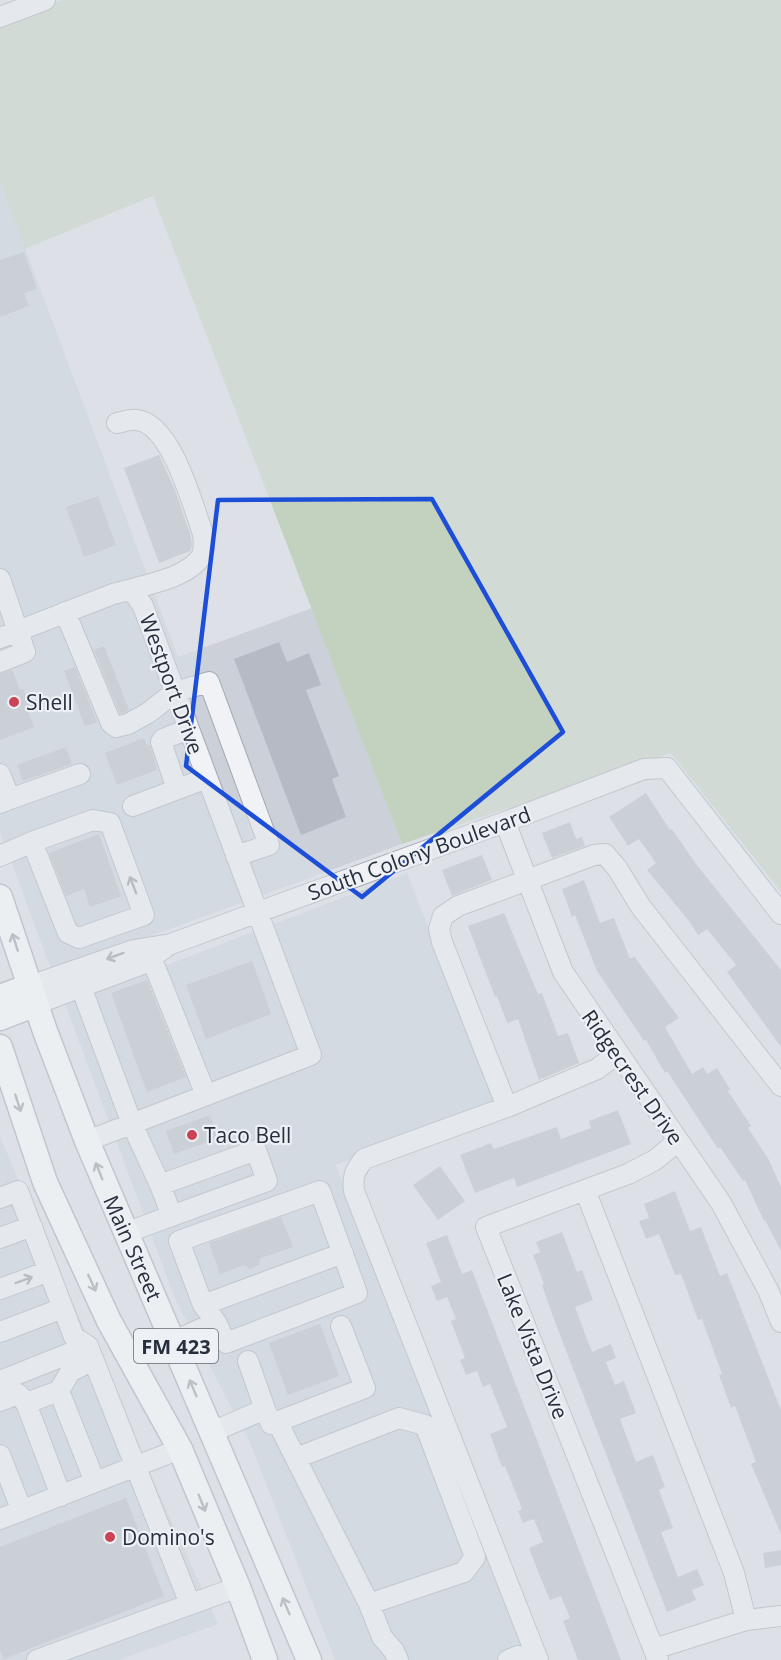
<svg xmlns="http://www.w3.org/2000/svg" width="781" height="1660" viewBox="0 0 781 1660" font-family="'Open Sans',sans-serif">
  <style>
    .built { fill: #cbd0d9 }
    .green { fill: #c3d1bf }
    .building { fill: #b5bac4 }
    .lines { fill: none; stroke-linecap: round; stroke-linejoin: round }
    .minor-casing { stroke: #a3a8b1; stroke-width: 22 }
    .major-casing { stroke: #9da5b2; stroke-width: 27 }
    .minor { stroke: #f0f2f5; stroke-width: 20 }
    .major { stroke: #fff; stroke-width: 24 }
    .oneway { stroke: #8c9099 }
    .oneway2 { stroke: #93979e }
    .marked { fill: none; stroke: #1d4ed8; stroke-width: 4.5; stroke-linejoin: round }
    .poi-dot { fill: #cb4354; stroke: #edf0f5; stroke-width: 2 }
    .labels { text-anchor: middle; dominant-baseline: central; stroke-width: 4.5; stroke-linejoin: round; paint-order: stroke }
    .shield { fill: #edf0f5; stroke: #626974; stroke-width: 1.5 }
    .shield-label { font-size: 20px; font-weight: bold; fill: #272f3d }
    .street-label { font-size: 21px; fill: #272f3d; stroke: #edf0f5 }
    .poi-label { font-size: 21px; fill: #272f3d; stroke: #edf0f5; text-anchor: start }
  </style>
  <rect width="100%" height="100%" fill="#dde1e7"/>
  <path class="built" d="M0 181 178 657 312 608 402 844 52 972 0 832Z
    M407 873 498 1103 336 1165 529 1660H335L250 1443 176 1301 65 1004Z
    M0 1136 35 1220 218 1624 119 1660H0Z"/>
  <path class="green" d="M63 0H781V892L671 753 402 844 153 196 25 249 0 181V23Z"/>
  <path class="building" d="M24 252 37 289 24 293 29 306 0 317V260Z
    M159 455 175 490 191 537 192 545 190 551 159 563 124 468Z
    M98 496 116 545 84 557 66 507Z
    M279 642 287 662 309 653 321 685 306 690 339 776 332 779 346 817 301 835 234 659Z
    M104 646 129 710 124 713 120 714 94 650Z
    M75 667 97 722 85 726 64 671Z
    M12 670 20 690 23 689 30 706 26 707 34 727 0 740V674Z
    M144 738 147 746 150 745 157 770 117 785 105 753Z
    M66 747 72 764 23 781 17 765Z
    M646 793 670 830 672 829 696 864 781 970V1047L727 972 736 965 707 929 698 935 689 921 647 870 656 863 639 839 628 846 609 817Z
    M570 822 576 839 582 837 585 846 552 858 542 833Z
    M99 834 121 896 90 907 84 889 66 896 49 853Z
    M482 855 492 880 452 896 442 870Z
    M584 880 600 923 614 918 630 959 634 956 679 1018 665 1027 692 1074 703 1067 707 1074 717 1068 730 1089 728 1091 751 1126 748 1128 769 1160 781 1187V1251L765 1220 764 1221 745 1180 743 1181 720 1147 718 1149 667 1071 665 1073 646 1040 644 1041 597 971 575 915 572 917 562 889Z
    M504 913 538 994 542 993 558 1036 568 1033 579 1063 539 1080 518 1019 507 1023 497 996 495 997 468 926Z
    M252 961 271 1014 206 1039 186 985Z
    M147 980 186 1077 147 1092 111 993Z
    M618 1110 631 1144 517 1187 514 1178 475 1193 460 1155 491 1143 494 1149 557 1127 561 1139 591 1128 589 1121Z
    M210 1115 218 1138 174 1154 166 1131Z
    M440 1166 465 1201 438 1220 413 1185Z
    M675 1191 690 1231 701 1227 720 1276 727 1273 781 1410V1534L751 1464 756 1462 735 1406 731 1408 719 1375 722 1374 702 1319 698 1320 681 1274 675 1275 659 1234 646 1239 639 1221 649 1218 644 1204Z
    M281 1217 293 1247 261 1258 258 1265 250 1269 244 1265 220 1274 209 1243Z
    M562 1232 577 1272 582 1270 593 1300 575 1307 592 1352 611 1344 616 1358 606 1362 615 1385 624 1381 636 1413 620 1419 636 1462 653 1455 665 1487 659 1490 673 1528 661 1532 678 1577 697 1569 704 1585 692 1590 696 1600 667 1612 555 1322 542 1285 544 1284 533 1255 540 1252 536 1242Z
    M447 1235 462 1274 472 1270 621 1660H578L563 1621 570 1618 561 1596 550 1600 541 1579 529 1548 543 1542 534 1519 523 1523 518 1511 522 1509 505 1466 502 1467 490 1434 507 1427 490 1384 483 1387 477 1371 466 1375 460 1360 465 1358 451 1321 456 1319 447 1297 437 1301 431 1286 441 1282 426 1243Z
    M320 1324 339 1376 288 1395 269 1343Z
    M126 1498 164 1596 4 1659 0 1650V1547Z
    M781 1550V1565L765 1568 763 1553Z"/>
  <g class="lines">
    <g class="minor-casing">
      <path id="minor" d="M0 17 45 0
        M117 423C123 422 130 419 136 420 171 422 193 506 203 534 204 542 205 550 201 557 186 578 151 583 129 590
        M0 579 25 652 0 662
        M65 612 111 723 116 727 128 724 148 713 175 692 209 682 269 845 236 856
        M0 638 113 594 129 590 136 596 143 606 311 1055 87 1141
        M0 774 10 799 0 803
        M177 789 161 742 163 739 188 729
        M10 799 80 774
        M133 806 207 778
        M505 822 563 972 721 1203 768 1290 781 1322
        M0 856 32 842 68 933 79 938 144 915 110 823 93 820 32 842
        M151 957 206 1095
        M30 986 134 950 171 944 505 822 644 769 667 768 781 914
        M81 987 132 1124 160 1185
        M36 1004 140 965 165 948
        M507 1107 442 942 439 929 443 916 458 906 594 855 605 854 617 868 641 907 781 1086
        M585 1190 734 1573 746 1620
        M320 1191 357 1293 226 1343 216 1322 203 1305 179 1241Z
        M0 1198 18 1191 74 1337 88 1346 190 1604
        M125 1233 267 1181 256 1150 160 1185 172 1216
        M0 1238 32 1226
        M0 1289 49 1271
        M203 1305 343 1253
        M0 1332 63 1308
        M174 1341 216 1322
        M93 1360 70 1372 59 1391 95 1482
        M248 1361 265 1409
        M0 1381 88 1346
        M0 1401 18 1394 26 1403 59 1391
        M26 1403 61 1496
        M277 1421 369 1604 382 1637 394 1651 398 1660
        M212 1432 265 1409 271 1424 365 1388 341 1326
        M0 1455 22 1511
        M296 1458 399 1418 425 1425 475 1557 464 1572 369 1604
        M0 1519 180 1449
        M654 1649 746 1620 781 1616
        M37 1660 238 1587
        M508 1660 518 1656
        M538 1660 354 1191C352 1177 355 1170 364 1159L507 1107 597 1069 617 1054
        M658 1660 486 1227 628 1174 655 1160 678 1141"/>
    </g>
    <g class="major-casing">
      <path id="major" d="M0 897 45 1031 87 1141 309 1660
        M0 997 30 986
        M0 1018 36 1004
        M0 1047 45 1182 109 1321 180 1449 238 1587 265 1660"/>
    </g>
    <use href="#minor" class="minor"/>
    <use href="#major" class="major"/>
  </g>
  <defs><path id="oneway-shaft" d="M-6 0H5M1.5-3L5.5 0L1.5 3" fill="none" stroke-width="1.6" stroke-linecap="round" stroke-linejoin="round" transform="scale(1.5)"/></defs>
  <g class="oneway">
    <use href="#oneway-shaft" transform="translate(133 885) rotate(-111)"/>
    <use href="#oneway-shaft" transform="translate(115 956) rotate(160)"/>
    <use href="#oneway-shaft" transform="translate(24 1280) rotate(-20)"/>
  </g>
  <g class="oneway2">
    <use href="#oneway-shaft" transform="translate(15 942) rotate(-108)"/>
    <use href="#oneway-shaft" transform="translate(18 1103) rotate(72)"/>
    <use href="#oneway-shaft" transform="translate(99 1171) rotate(-112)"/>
    <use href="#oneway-shaft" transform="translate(92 1283) rotate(65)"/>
    <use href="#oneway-shaft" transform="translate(193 1388) rotate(-113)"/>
    <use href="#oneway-shaft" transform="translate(202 1503) rotate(68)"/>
    <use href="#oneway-shaft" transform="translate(286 1606) rotate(-113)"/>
  </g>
  <path d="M0 0H781V1660H0ZM432 499 563 732 362 897 186 766 218 500Z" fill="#dde1e7" fill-opacity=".55" fill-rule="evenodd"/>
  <path class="marked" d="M432 499 563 732 362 897 186 766 218 500Z"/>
  <g class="poi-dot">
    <circle cx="14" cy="702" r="6"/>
    <circle cx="192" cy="1135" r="6"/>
    <circle cx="110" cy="1537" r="6"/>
  </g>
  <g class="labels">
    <rect class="shield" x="134" y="1329" width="84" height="34" rx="4.5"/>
    <g class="shield-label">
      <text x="176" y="1346">FM 423</text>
    </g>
    <g class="street-label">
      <text transform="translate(172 684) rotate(70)">Westport Drive</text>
      <text transform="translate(419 853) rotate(-20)">South Colony Boulevard</text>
      <text transform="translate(633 1077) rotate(55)">Ridgecrest Drive</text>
      <text transform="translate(133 1248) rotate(66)">Main Street</text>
      <text transform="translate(533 1346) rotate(68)">Lake Vista Drive</text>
    </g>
    <g class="poi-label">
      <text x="26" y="702">Shell</text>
      <text x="204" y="1135">Taco Bell</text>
      <text x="122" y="1537">Domino's</text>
    </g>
  </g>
</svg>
